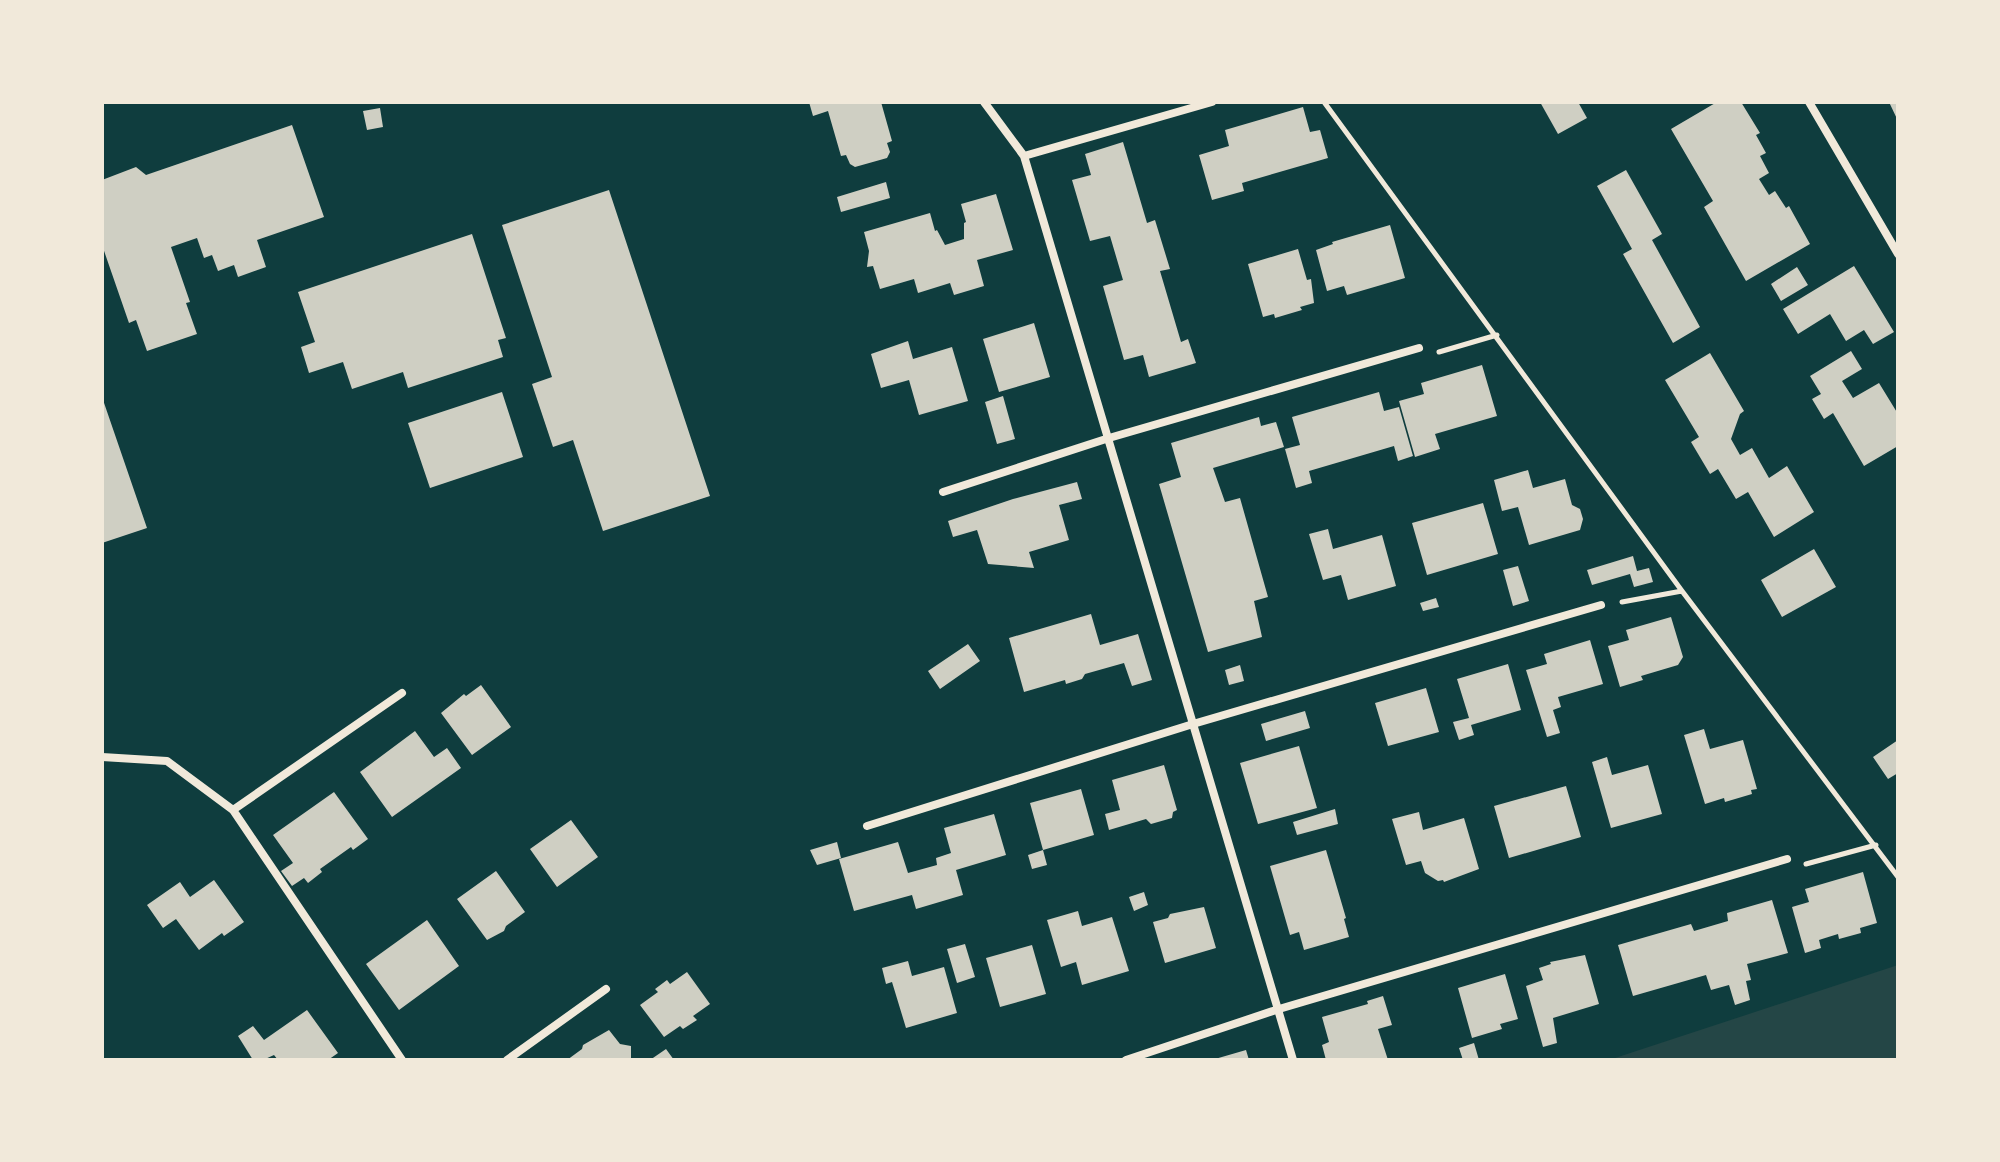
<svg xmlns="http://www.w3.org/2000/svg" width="2000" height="1162" viewBox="0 0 2000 1162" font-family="Commissioner,sans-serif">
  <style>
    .green { fill: #244646 }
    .building { fill: #cfcfc3 }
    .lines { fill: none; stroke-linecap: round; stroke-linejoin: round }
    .path { stroke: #f1e9da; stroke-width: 5 }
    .minor { stroke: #f1e9da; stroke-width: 8 }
  </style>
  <rect width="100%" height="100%" fill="#0f3d3e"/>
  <path class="green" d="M1898 965V1060H1609Z"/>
  <path class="building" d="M809 102H881L892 141 887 143 890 152 887 158 855 167 850 164 846 155 841 156 828 111 813 116Z
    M1540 102H1578L1587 118 1558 134Z
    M1717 102H1741L1760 133 1756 135 1766 153 1760 156 1769 173 1759 179 1769 195 1775 191 1786 208 1789 206 1810 244 1746 281 1704 207 1713 201 1671 129Z
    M1889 102H1898V121Z
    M1303 107 1310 132 1320 130 1328 158 1242 183 1244 191 1212 200 1199 155 1229 146 1225 130Z
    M380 108 383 127 367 130 363 111Z
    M292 125 324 217 257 240 266 267 238 277 234 265 218 271 212 255 204 258 197 238 171 247 190 302 186 303 197 334 147 351 136 320 129 323 102 245V180L136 167 146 175Z
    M1123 142 1147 223 1155 220 1170 269 1160 271 1181 342 1188 339 1196 363 1149 377 1143 355 1124 360 1103 286 1123 280 1110 236 1090 241 1072 180 1091 175 1085 154Z
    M1626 170 1662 234 1652 240 1700 327 1673 343 1623 254 1632 249 1597 186Z
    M886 182 890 198 841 212 837 197Z
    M609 190 710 496 603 531 573 440 553 447 532 384 552 377 502 225Z
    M996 194 1013 250 977 260 984 286 954 295 950 283 918 293 914 279 880 289 873 266 867 267 869 251 864 232 930 213 935 231 937 230 945 245 964 239V223L966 222 961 204Z
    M1390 225 1405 278 1347 295 1344 286 1327 291 1316 250 1333 244 1332 242Z
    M472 234 506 338 498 340 503 357 408 388 403 372 352 389 343 362 309 373 301 347 315 342 298 292Z
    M1298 249 1307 280 1311 279 1314 303 1300 307 1302 310 1275 318 1274 314 1263 317 1248 264Z
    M1854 266 1894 332 1873 344 1864 330 1846 341 1830 314 1798 334 1783 309Z
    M1797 267 1808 285 1781 301 1771 284Z
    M1034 323 1050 377 999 392 983 339Z
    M908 341 913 359 952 347 968 401 919 415 909 380 881 388 871 354Z
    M1851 351 1862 369 1842 381 1853 398 1879 383 1898 414V446L1864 466 1833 413 1824 419 1812 399 1821 394 1810 376Z
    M1710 353 1744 411 1740 414 1731 439 1740 455 1752 448 1769 478 1787 466 1814 512 1774 537 1748 492 1736 499 1718 469 1710 474 1691 442 1699 437 1665 380Z
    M1482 365 1497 416 1435 434 1440 449 1415 457 1399 401 1424 394 1421 383Z
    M502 392 523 457 430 488 408 423Z
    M1379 392 1384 411 1399 407 1413 456 1398 461 1394 446 1309 471 1312 483 1296 488 1285 449 1300 445 1292 417Z
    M1003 396 1015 439 997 444 985 402Z
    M102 397 147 528 102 543Z
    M1259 417 1261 426 1276 422 1284 447 1213 468 1225 502 1240 498 1268 597 1254 601 1262 637 1208 652 1159 484 1181 477 1171 443Z
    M1528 470 1533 488 1565 479 1572 505 1580 509 1583 519 1580 530 1529 545 1518 507 1502 511 1494 480Z
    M1077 482 1082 499 1059 505 1069 540 1029 552 1034 568 988 564 977 530 953 537 948 521 1013 499Z
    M1483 503 1498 554 1427 575 1412 523Z
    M1328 529 1333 549 1382 535 1396 586 1348 600 1341 575 1323 580 1309 534Z
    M1814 549 1836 587 1782 617 1761 580Z
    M1633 556 1637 571 1649 568 1653 582 1634 587 1630 574 1592 585 1587 570Z
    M1518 566 1529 601 1513 606 1503 570Z
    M1436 598 1439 607 1423 611 1420 603Z
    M1091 614 1100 645 1138 634 1152 680 1132 686 1124 663 1085 674 1082 679 1066 684 1065 680 1024 692 1009 638Z
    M1671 617 1683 657 1678 665 1641 676 1643 680 1620 687 1608 646 1629 640 1626 630Z
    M1590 640 1603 684 1558 697 1561 707 1553 710 1560 733 1547 737 1526 670 1547 664 1544 654Z
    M968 644 980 661 940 689 928 671Z
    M1508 664 1521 710 1471 725 1474 735 1459 740 1453 722 1469 718 1457 679Z
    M1240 665 1244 681 1229 685 1225 670Z
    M481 685 511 727 472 755 441 713 464 694 466 696Z
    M1426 688 1439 732 1388 746 1375 703Z
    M1305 711 1310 728 1266 741 1261 724Z
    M1704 729 1710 749 1743 740 1757 789 1751 790 1752 794 1725 802 1724 798 1705 804 1684 735Z
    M415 731 434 757 447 748 461 768 392 817 360 772Z
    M1898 740V773L1888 779 1873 757Z
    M1299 746 1317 808 1258 824 1240 763Z
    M1607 757 1612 775 1648 765 1662 814 1611 828 1592 762Z
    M1164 765 1177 810 1173 812 1172 818 1151 824 1146 819 1109 830 1105 814 1120 810 1112 780Z
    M1566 786 1581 837 1509 858 1494 806Z
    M1081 789 1094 835 1043 850 1030 803Z
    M334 792 368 839 353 850 351 847 320 869 322 872 308 883 304 878 292 886 281 871 293 863 273 835Z
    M1335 809 1338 824 1297 835 1293 822Z
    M1419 812 1423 830 1464 818 1479 869 1444 882 1443 880 1438 881 1425 873 1421 861 1406 865 1392 819Z
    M994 814 1006 855 956 870 963 895 916 909 912 895 854 911 839 859 898 842 908 873 937 865 936 858 951 853 944 828Z
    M571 820 598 857 557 887 530 849Z
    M837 842 841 858 817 865 810 850Z
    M1043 850 1047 865 1032 869 1028 855Z
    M1326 850 1346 918 1344 919 1349 937 1304 950 1299 932 1290 935 1270 866Z
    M496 871 525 912 506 926 504 931 487 940 457 899Z
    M1863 872 1877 923 1860 928 1861 933 1839 939 1838 934 1822 939 1819 940 1821 948 1805 953 1792 907 1809 902 1805 889Z
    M214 880 244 922 224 936 222 933 199 950 176 919 163 928 147 905 180 882 190 897Z
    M1144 892 1148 905 1134 911 1129 897Z
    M1772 900 1788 953 1747 964 1751 980 1746 981 1750 1000 1735 1005 1729 985 1711 990 1706 975 1633 996 1618 945 1691 924 1694 931 1728 921 1727 913Z
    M1204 907 1216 948 1165 963 1153 922 1168 918 1170 914Z
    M1078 911 1082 926 1112 917 1129 971 1082 985 1076 962 1061 967 1047 920Z
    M427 920 459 966 399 1010 366 964Z
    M965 944 975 977 957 983 947 949Z
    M1032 945 1046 994 1000 1007 986 958Z
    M1585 955 1599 1004 1553 1018 1557 1043 1543 1047 1526 986 1543 980 1539 968 1551 964 1550 962Z
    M908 961 912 976 944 967 957 1013 906 1028 892 982 886 984 882 968Z
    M687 972 710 1004 693 1016 697 1020 683 1029 680 1026 664 1037 640 1005 658 992 655 989 667 980 670 984Z
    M1505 974 1518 1019 1500 1024 1502 1029 1472 1038 1458 988Z
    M1383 996 1392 1025 1378 1029 1388 1060H1326L1322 1045 1329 1042 1322 1017 1368 1004 1367 1001Z
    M307 1010 338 1053 328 1060H278L274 1055 263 1060H253L238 1036 253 1026 264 1040Z
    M609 1030 620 1044 631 1046V1060H567L582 1049 583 1045Z
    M1474 1043 1479 1060H1463L1459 1048Z
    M666 1049 674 1060H650Z
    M1246 1050 1249 1060H1215V1059Z"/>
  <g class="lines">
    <path class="path" d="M1324 102 1682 591 1898 877
      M1439 352 1497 335
      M1622 602 1682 591
      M1806 864 1876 845"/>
    <path class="minor" d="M984 102 1024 156 1293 1060
      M1809 102 1898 254
      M1024 156 1212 102
      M943 492 1109 438 1419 348
      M102 757 167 761 233 810 402 1060
      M233 810 402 693
      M867 826 1193 724 1601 605
      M507 1060 606 989
      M1126 1060 1279 1009 1787 859"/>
  </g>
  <rect width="2000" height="1162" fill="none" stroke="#f1e9da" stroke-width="208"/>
</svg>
